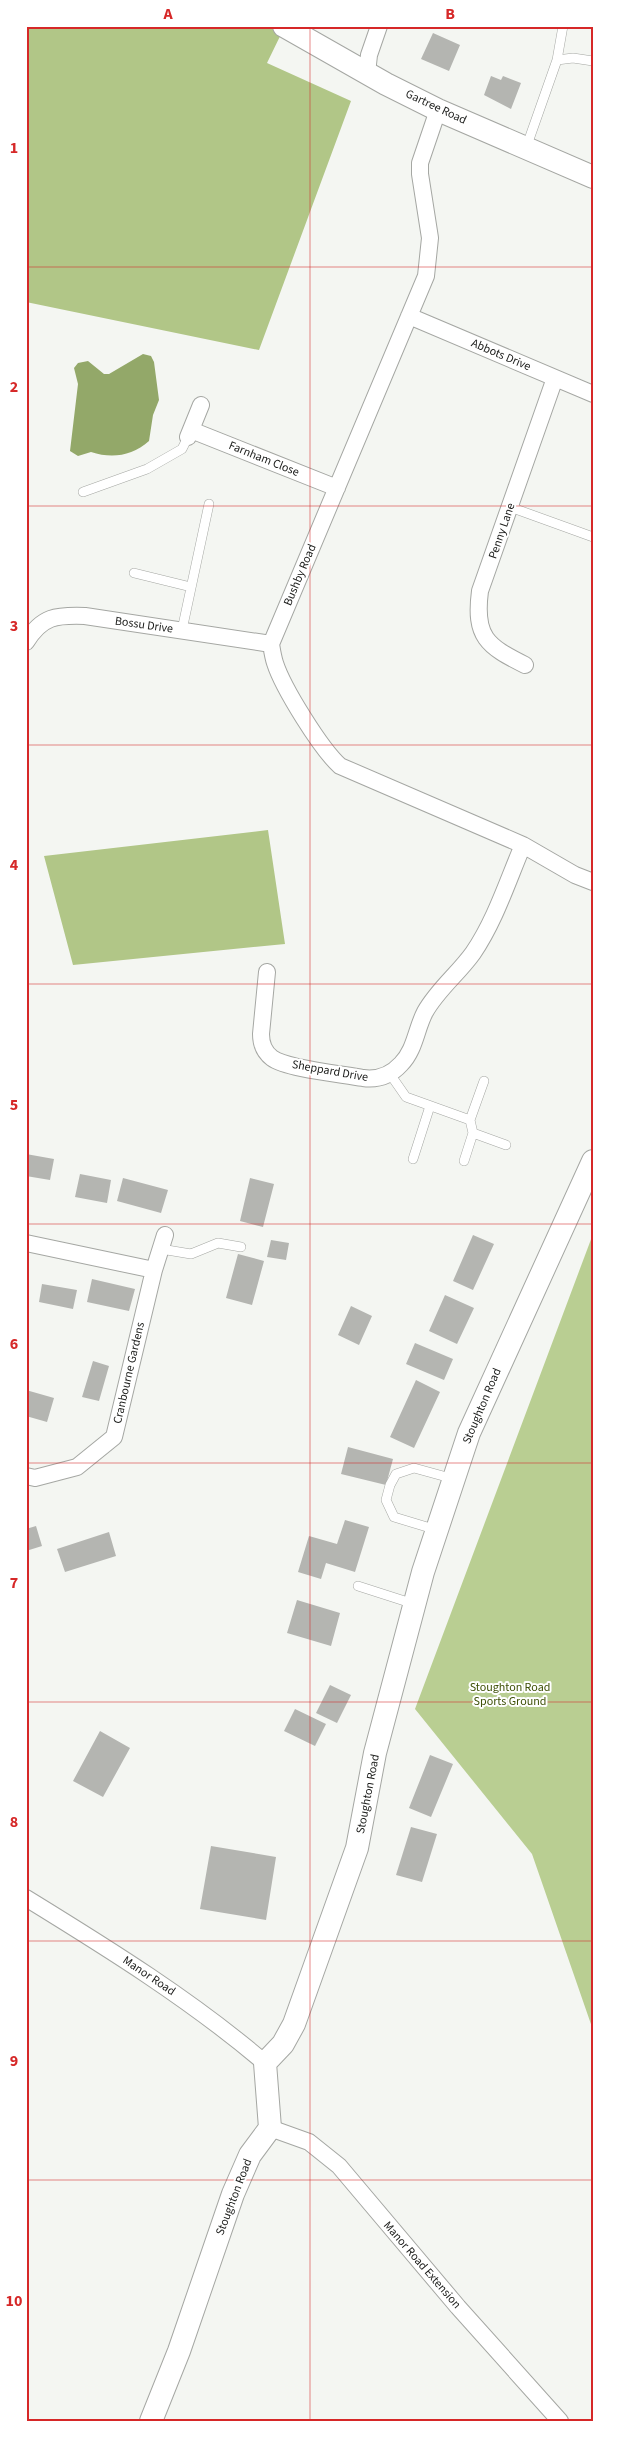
<svg xmlns="http://www.w3.org/2000/svg" width="619" height="2447" viewBox="0 0 619 2447" font-family="'Source Sans 3',sans-serif">
  <style>
    .green { fill: #b9ce92 }
    .forest { fill: #b1c687 }
    .water { fill: #93a869 }
    .building { fill: #b4b5b1 }
    .lines { fill: none; stroke-linecap: round; stroke-linejoin: round }
    .service-casing { stroke: #a5a7a3; stroke-width: 10 }
    .minor-casing { stroke: #a5a7a3; stroke-width: 18 }
    .secondary-casing { stroke: #a5a7a3; stroke-width: 24 }
    .service { stroke: #fff; stroke-width: 9 }
    .minor { stroke: #fff; stroke-width: 16 }
    .secondary { stroke: #fff; stroke-width: 22 }
    .grid { fill: none; stroke: #d62828; stroke-width: 1; stroke-opacity: 0.55 }
    .labels { text-anchor: middle; dominant-baseline: central; stroke-width: 4; stroke-linejoin: round; paint-order: stroke }
    .street-label { font-size: 12px; fill: #20211f; stroke: #fff }
    .park-label { font-size: 12px; fill: #3d4f05; stroke: #fff }
    .neatline { fill: none; stroke: #d62828; stroke-width: 2 }
    .grid-label { font-size: 16px; text-anchor: middle; font-weight: bold; fill: #d62828 }
  </style>
  <rect width="100%" height="100%" fill="#f4f6f2"/>
  <path class="green" d="M593 1234V2030L532 1854 415 1709Z"/>
  <path class="forest" d="M26 26H285L267 63 351 101 259 350 26 302Z
    M268 830 285 944 73 965 44 856Z"/>
  <path class="water" d="M143 354 151 356 154 362 159 400 153 415 149 441C132 456 112 459 91 452L78 456 70 451 78 384 74 368 78 363 88 361 104 374H109Z"/>
  <path class="building" d="M433 33 460 45 449 71 421 59Z
    M491 76 501 80 503 76 521 83 511 109 484 95Z
    M26 1154 54 1159 50 1180 26 1176Z
    M80 1174 111 1180 107 1203 75 1197Z
    M123 1178 168 1190 161 1213 117 1201Z
    M250 1178 274 1184 263 1227 240 1221Z
    M473 1235 494 1244 473 1290 453 1281Z
    M271 1240 289 1243 286 1260 267 1257Z
    M238 1254 264 1261 252 1305 226 1298Z
    M92 1279 135 1289 129 1311 87 1302Z
    M42 1284 77 1290 73 1309 39 1302Z
    M445 1295 474 1308 457 1344 429 1331Z
    M351 1306 372 1316 359 1345 338 1335Z
    M415 1343 453 1359 444 1380 406 1364Z
    M93 1361 109 1366 99 1401 82 1397Z
    M416 1380 440 1392 414 1448 390 1437Z
    M26 1390 54 1398 47 1422 26 1416Z
    M348 1447 393 1459 386 1485 341 1474Z
    M345 1520 369 1527 355 1572 326 1563 321 1579 298 1572 309 1536 337 1544Z
    M36 1526 42 1546 26 1551V1529Z
    M109 1532 116 1556 65 1572 57 1549Z
    M297 1600 340 1613 331 1646 287 1633Z
    M330 1685 351 1695 337 1723 316 1713Z
    M295 1709 326 1724 315 1746 284 1731Z
    M100 1731 130 1748 103 1797 73 1781Z
    M430 1755 453 1764 431 1817 409 1808Z
    M411 1827 437 1834 422 1882 396 1875Z
    M211 1846 276 1857 266 1920 200 1909Z"/>
  <g class="lines">
    <g class="service-casing">
      <path id="service" d="M557 60 573 58 593 61
        M526 148 557 60 563 26
        M83 492 147 469 182 449 188 437
        M510 507 593 537
        M134 573 191 587
        M182 630 209 504
        M390 1074 406 1097 470 1120 484 1081
        M470 1120 473 1133 506 1145
        M413 1159 430 1106
        M464 1161 473 1133
        M161 1249 191 1254 218 1243 241 1247
        M437 1530 394 1517 386 1500 390 1485 396 1474 414 1468 454 1479
        M358 1586 414 1604"/>
    </g>
    <g class="minor-casing">
      <path id="minor" d="M367 73 369 55 379 26
        M438 110 420 163V174L430 238 426 276 271 644C272 650 273 657 275 663 283 688 321 749 340 766L523 845 575 875 593 882
        M409 316 593 394
        M191 430 337 488
        M188 437 201 405
        M26 642C42 616 56 615 85 616L271 644
        M525 665C487 646 474 637 480 591L555 378
        M267 972 261 1034C261 1044 264 1052 272 1058 287 1069 342 1074 363 1078 378 1080 391 1075 401 1064 415 1050 416 1029 425 1012 438 989 458 974 473 953 495 921 508 880 523 845
        M26 1243 154 1270
        M26 1476 35 1478 77 1467 114 1437 154 1270 165 1235
        M26 1898C109 1949 191 2000 265 2063
        M270 2128 309 2142 339 2166 458 2307 560 2421"/>
    </g>
    <g class="secondary-casing">
      <path id="secondary" d="M284 26 386 84 438 110 593 177
        M151 2421 179 2351 233 2194 250 2155 270 2128 265 2063 283 2044 294 2024 357 1848 375 1753 423 1572 469 1433 593 1161"/>
    </g>
    <use href="#service" class="service"/>
    <use href="#minor" class="minor"/>
    <use href="#secondary" class="secondary"/>
  </g>
  <path class="grid" d="M310 26V2421M26 267H593M26 506H593M26 745H593M26 984H593M26 1224H593M26 1463H593M26 1702H593M26 1941H593M26 2180H593"/>
  <g class="labels">
    <g class="street-label">
      <text transform="translate(436 107) rotate(25)">Gartree Road</text>
      <text transform="translate(501 355) rotate(23)">Abbots Drive</text>
      <text transform="translate(264 459) rotate(22)">Farnham Close</text>
      <text transform="translate(502 531) rotate(-71)">Penny Lane</text>
      <text transform="translate(300 575) rotate(-67)">Bushby Road</text>
      <text transform="translate(144 625) rotate(8)">Bossu Drive</text>
      <text transform="translate(330 1071) rotate(10)">Sheppard Drive</text>
      <text transform="translate(129 1373) rotate(-77)">Cranbourne Gardens</text>
      <text transform="translate(482 1406) rotate(-67)">Stoughton Road</text>
      <text transform="translate(368 1794) rotate(-79)">Stoughton Road</text>
      <text transform="translate(149 1976) rotate(34)">Manor Road</text>
      <text transform="translate(234 2197) rotate(-69)">Stoughton Road</text>
      <text transform="translate(422 2265) rotate(49)">Manor Road Extension</text>
    </g>
    <g class="park-label">
      <text x="510" y="1687">Stoughton Road<tspan x="510" dy="14">Sports Ground</tspan></text>
    </g>
  </g>
  <rect width="619" height="2447" fill="none" stroke="#ffffff" stroke-width="55"/>
  <rect x="28" y="28" width="564" height="2392" class="neatline"/>
  <g class="grid-label">
    <text x="168" y="19">A</text>
    <text x="450" y="19">B</text>
    <text x="14" y="153">1</text>
    <text x="14" y="392">2</text>
    <text x="14" y="631">3</text>
    <text x="14" y="870">4</text>
    <text x="14" y="1110">5</text>
    <text x="14" y="1349">6</text>
    <text x="14" y="1588">7</text>
    <text x="14" y="1827">8</text>
    <text x="14" y="2066">9</text>
    <text x="14" y="2306">10</text>
  </g>
</svg>
